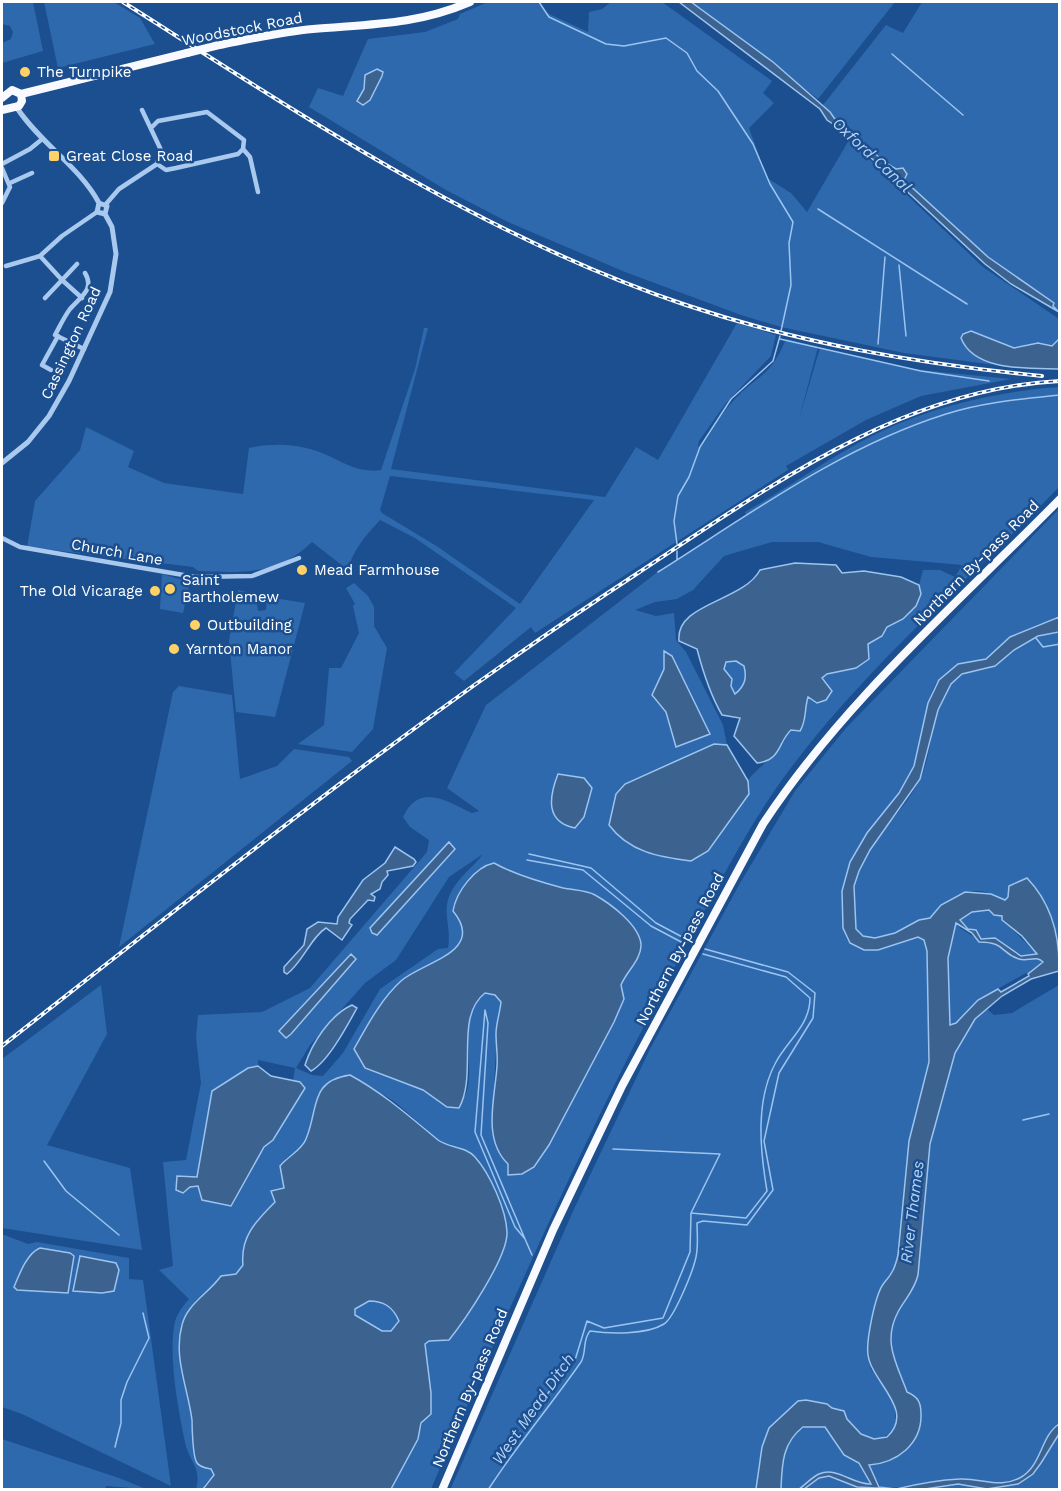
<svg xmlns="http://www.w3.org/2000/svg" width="1061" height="1491" viewBox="0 0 1061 1491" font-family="'Work Sans',sans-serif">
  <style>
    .green { fill: #2e69ad; fill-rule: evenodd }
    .water { fill: #3c6290; stroke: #9cc4f0; stroke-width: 1.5; fill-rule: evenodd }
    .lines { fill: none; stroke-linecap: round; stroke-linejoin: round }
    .stream { stroke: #9cc4f0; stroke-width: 1.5 }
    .minor { stroke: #a9c9ee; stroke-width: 4.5 }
    .tertiary { stroke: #a9c9ee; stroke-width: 5 }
    .trunk { stroke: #f8faff; stroke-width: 8 }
    .rail-casing { stroke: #fff; stroke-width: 4 }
    .rail { stroke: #1b4f8f; stroke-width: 1.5; stroke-dasharray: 4.5; stroke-linecap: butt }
    .trunk-bridge { stroke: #f8faff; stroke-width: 8 }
    .poi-dot { fill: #ffd166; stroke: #1b4f8f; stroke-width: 2 }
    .labels { text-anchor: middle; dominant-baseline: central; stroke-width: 5; stroke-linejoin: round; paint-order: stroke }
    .street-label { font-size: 15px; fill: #fff; stroke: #1b4f8f }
    .poi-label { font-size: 15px; fill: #fff; stroke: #1b4f8f; text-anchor: start }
    .water-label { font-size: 16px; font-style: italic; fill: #b5d3f5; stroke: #1b4f8f }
  </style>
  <rect width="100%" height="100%" fill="#1b4f8f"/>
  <path class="green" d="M2 2H33L43 51 2 63V43L11 39 13 32 10 26 2 24Z
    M44 2H114L140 18 155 44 58 68Z
    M488 2H540L545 12 588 32 589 12 602 9 611 2H662L772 81 763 93 774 103 749 128 767 178 791 193 807 212 849 140 983 267 1059 319V356L995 365 904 353 781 327 741 315 625 272 508 222 446 190 309 107 318 88 343 96 368 39 425 32 458 19 460 14Z
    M691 2H895L818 99Z
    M922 2H1059V310L1053 306 1054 303 988 257 904 180 907 176 886 163 837 122 823 105 886 25 903 33Z
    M737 323 776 335 771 356 726 403 699 441 698 446 701 447C712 432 721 413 734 400 759 373 770 378 786 339L818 347 799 419 820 348 910 369 1011 379 921 396 866 420 786 466 788 470 535 633 531 627 464 681 454 673 516 608 415 538 380 520C370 531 359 543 353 556 350 561 351 565 348 570L312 542C278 575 244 573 198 571L193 567 27 547 35 501 80 450 86 427 134 451 128 467 164 483 243 494 249 448C277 442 305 444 331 457 347 465 363 473 381 470L415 369 424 328H428L391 469 605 497 636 447 658 460ZM390 476 594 500 520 604 438 547 382 513 380 510Z
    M1059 387V487C969 580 868 665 790 769 745 829 713 896 678 961 586 1133 508 1310 431 1489H391L418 1439 431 1393 425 1344 429 1341 449 1340 478 1298 505 1246 459 1147 441 1142 395 1102 362 1081 324 1085 307 1138 301 1147 285 1159 284 1188 275 1189 276 1202C259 1218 240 1240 243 1265L236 1274 221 1276 209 1293 195 1301 191 1417 193 1443 196 1461 201 1466 211 1469 214 1475 205 1484 203 1489H196C202 1467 189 1462 185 1442 178 1409 169 1360 174 1327 175 1316 182 1307 189 1299L159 1270 173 1266 163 1162 186 1160 201 1083 196 1037 198 1015 262 1012 310 988 427 852 429 840 410 827 403 817C419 782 447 801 472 813L479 811 447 788 486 705 660 570 746 515 745 512C786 489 827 459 870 437 925 408 998 391 1059 387ZM772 542H818L871 557 962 565 955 577 940 570H923L919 585 921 594 903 619 886 627 882 636 868 644 856 668 826 674 822 678 828 684 808 697 804 708 805 722 787 734C781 755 760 764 748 780L727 745 723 725 686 652 676 640 674 613 656 616 635 610 655 602 677 599 693 590 724 556ZM669 725 709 734 676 747ZM749 795 723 826 641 803ZM483 854C471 870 450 883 447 905 445 918 451 931 448 948L438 949 380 989 343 1053 323 1076 312 1075 296 1068 310 1045 365 983 396 960 449 877ZM494 863C515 875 540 882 563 888 573 890 587 890 595 895 611 904 639 924 641 944 642 959 626 973 621 985L624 999 559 1128 534 1167 492 1134C494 1089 495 1045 501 1002L495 995 485 993C458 1014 473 1056 468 1086 467 1093 462 1101 459 1107H447L423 1090 365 1068 354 1049C367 1026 381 999 401 981 423 962 487 952 453 911 456 892 475 867 494 863ZM258 1060 295 1068 293 1080 305 1088 273 1140 264 1147 231 1206 209 1202 200 1194 199 1186 190 1187 177 1177H197L212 1091 248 1068 258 1066Z
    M1059 509V617L1010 637 991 656 936 683C922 708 926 738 915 763 891 817 841 844 842 908 843 921 842 933 850 943L878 950 918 937 924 940 927 951 929 1062 909 1141 898 1255 893 1273 883 1286 876 1303 867 1350 871 1369 894 1402 896 1424 893 1432 879 1439 868 1438 857 1430 840 1410 810 1401C763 1421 761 1441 756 1489L450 1490 574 1209 650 1049 739 885 795 791 846 728Z
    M162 574 183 580 189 586 183 613 160 609Z
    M354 583 368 596 374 607V626L387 648 373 729 352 752 298 744 324 725 329 668H341L359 633 353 606 355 604 346 588Z
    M238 590 256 594 258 611 266 610 267 597 305 603 275 717 236 712 229 641Z
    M1059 632V942L1047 904 1027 878 1009 886V897L1005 900C999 899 997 896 992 894 968 884 945 900 930 918 913 924 895 936 875 938 860 940 854 928 854 915 854 906 852 897 854 888 861 844 902 817 920 779 935 748 929 707 954 681 966 669 983 673 996 665 1002 661 1007 654 1013 650 1028 639 1042 635 1059 632Z
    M736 661 744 666C746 678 745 686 735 694L724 669 726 662Z
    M179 686 232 695 240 779 277 766 294 749 349 757 352 761 119 947 173 692Z
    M989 910 994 915 1002 916 1007 924 1037 954 1021 956 995 938 981 939 960 920 972 912Z
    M957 922 960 928 982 942 999 944 1012 956 1026 960 1037 958 1043 962 1028 974 1026 973 978 1000 956 1023 950 1025 948 958 952 933Z
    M101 985 107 1034 47 1145 130 1168 142 1250 2 1228V1059Z
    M1059 985V1424C1041 1436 1042 1463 1023 1476 1000 1491 979 1477 955 1479 930 1482 906 1487 882 1489L868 1465 890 1461C904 1442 942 1409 907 1392 897 1363 882 1342 898 1312 905 1299 913 1290 918 1275L927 1166 935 1122 953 1058 975 1019 987 1009 994 1015 1012 1013Z
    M2 1234 28 1244 37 1242 129 1258V1279L143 1280 171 1486 22 1414 2 1407ZM80 1256 116 1263 110 1292 74 1291Z
    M369 1301C384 1301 393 1307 399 1321L391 1331H382L355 1315V1309Z
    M815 1425 825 1427 831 1432 841 1452 859 1463 876 1489 781 1490C782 1463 782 1430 815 1425Z
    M1059 1434V1489L925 1490 958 1484 987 1489 1018 1484 1034 1474Z
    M2 1439 119 1478 146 1489 106 1486 105 1490 2 1489Z"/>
  <path class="water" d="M679 2H691L773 62 830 112 837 122 886 163 896 169 903 168 907 174 904 180 988 257 1054 303 1053 306 1059 312 1011 284 985 264 840 129 827 120 820 109Z
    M377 69 383 72 382 76 370 100 363 105 357 101 364 89 365 75Z
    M971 331 1014 348 1038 343 1052 346 1059 339V369C1030 368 974 372 961 338L963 334Z
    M795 563 836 565 842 573 864 571 901 577 919 585 921 594 916 606 903 619 887 627 882 636 868 644 869 659 856 668 827 674 822 678 832 691 826 700 817 703 808 697C804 710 807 720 800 731L791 730C778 742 781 761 757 763L734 736 740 718 722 715C711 696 703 672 697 649L679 641C675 603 743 602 760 570ZM736 661 744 666C747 678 745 686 735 694L731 686 732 679 724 669 726 662Z
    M1059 617V632L1038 636 1014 650 995 666 962 674 951 684 938 710 920 779 870 850 859 871 854 886 856 929 863 936 875 938 895 933 919 920 930 918 941 905 965 892 991 894 1005 900 1008 897 1009 886 1027 878C1052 904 1060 936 1059 971L1031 979 1002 996 975 1019 955 1053 930 1144 918 1275C914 1291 905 1299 898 1312 882 1342 897 1364 907 1392 918 1397 921 1402 921 1414 922 1444 897 1463 869 1465L879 1487 895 1489 857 1487 829 1476 819 1478 804 1489H799C805 1485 812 1477 819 1474 837 1466 853 1485 871 1484L859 1463 844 1455 825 1427H803C782 1443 782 1465 781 1489H756L762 1447 769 1428 798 1401 806 1400 827 1404 832 1408 844 1411 847 1419 861 1434 874 1439 887 1437C916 1410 872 1383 868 1355 866 1341 875 1294 884 1283 892 1274 895 1268 898 1255L909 1141 929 1062 927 951 924 940 918 937 878 950H864L850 943 843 928 842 891 850 862 867 833 899 793 914 766 928 703 939 680 958 664 986 659 1010 637ZM989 910 994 915 1002 916V920L1022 936 1037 954 1021 956 995 938 981 939 976 930 968 929 960 920 972 912ZM956 923 972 933 979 942C1006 942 1000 953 1019 959 1028 962 1036 955 1043 962L1028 974 1029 976 1001 992 998 989 978 1000 956 1023 950 1025 948 958Z
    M664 651 672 656 710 734 676 747 666 712 652 695 664 669Z
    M714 744 727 745 748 781 749 794 708 851 691 861C659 857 629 852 609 825L616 794 625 784Z
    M558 774 584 778 592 788 584 817 575 828C545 822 549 797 558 774Z
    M449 842 455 849 377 935 372 933 370 928Z
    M395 847 414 859 416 862 413 866 387 871 388 875 382 882 380 889 371 894 375 897 374 901 368 900 350 919 349 923 352 925 342 940 326 928C311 937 303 962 287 974L284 972V967L304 945 307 929 318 922 337 924 338 917 363 880 385 863Z
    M494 863C515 875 540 882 563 888 573 890 587 890 595 895 611 904 639 925 641 944 642 959 626 972 621 985L624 999 614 1022 549 1145 534 1167 522 1174 508 1175V1164C482 1139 495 1098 497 1066 498 1056 496 1045 496 1034 496 1024 500 1012 501 1002L495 995 485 993C454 1017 478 1074 459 1108L447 1107 423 1090 365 1068 354 1049C367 1026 381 999 401 981 422 962 487 952 453 911 456 892 475 867 494 863Z
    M351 954 356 959 291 1034 286 1038 279 1031Z
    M352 1005 357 1008C347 1026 328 1062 311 1071L305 1065C312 1043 330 1015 352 1005Z
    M258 1066 271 1076 300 1082 305 1088 273 1140 264 1147 231 1206 202 1200 198 1186 190 1187 183 1193 176 1190 177 1176 197 1177 212 1091 248 1068Z
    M350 1075C383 1093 409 1116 438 1140 449 1148 465 1146 475 1157 490 1174 506 1209 507 1232 508 1257 465 1320 449 1340L429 1341 425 1344 431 1393V1414L421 1423 418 1439 391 1489H203L214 1475 211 1469C206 1468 198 1467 196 1461 193 1454 192 1429 192 1420 188 1388 173 1357 182 1325 187 1304 208 1294 221 1276L236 1274 243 1265C240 1237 256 1221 275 1202L271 1191 284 1188 280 1166C288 1156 302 1150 306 1139 319 1108 309 1081 350 1075ZM369 1301C384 1301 393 1307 399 1321L391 1331H382L355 1315V1309Z
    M40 1248 70 1253 74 1256 68 1293 17 1290 14 1287C19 1275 27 1253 40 1248Z
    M80 1256 116 1263 119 1270 114 1291 102 1293 73 1291Z
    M1059 1424V1434L1041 1463 1033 1474 1018 1484 987 1489 958 1484 925 1489H896C917 1484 939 1480 960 1479 983 1478 1001 1490 1023 1476 1042 1463 1041 1436 1059 1424Z"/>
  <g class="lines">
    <path class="stream" d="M539 2 549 17 606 44 624 46 666 38 687 53 697 71 718 91 753 144 770 184 793 222 789 243 791 285 781 331
      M892 54 963 115
      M818 209 967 304
      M899 265 906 336
      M780 339 921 371 989 381
      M878 344 885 257
      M677 544 674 521 678 496 689 477 700 447 731 399 773 361 780 336
      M677 551V559
      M658 572C750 514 841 447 946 414 983 402 1022 399 1060 395
      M1036 638 1043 647 1060 644
      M529 854 591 868 656 923 686 939
      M527 860 583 870 651 926 685 944
      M1023 1120 1049 1114
      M613 1149 720 1154 691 1213
      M44 1161 66 1191 119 1235
      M525 1239 515 1227 475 1132 485 1010 488 1023 481 1135 525 1239 532 1255
      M531 1414 575 1360 587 1321 604 1328 663 1318 690 1252 691 1213 746 1218 767 1191C760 1150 755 1100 776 1062 788 1040 810 1025 810 998L786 977 703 954
      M115 1447 121 1423V1400L127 1382 149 1338 143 1313
      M488 1490C517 1445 551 1405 581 1362 587 1352 582 1340 590 1331 610 1334 646 1335 664 1324 674 1318 692 1273 695 1261 699 1249 697 1235 697 1223L703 1221 747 1225 773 1190 764 1141 779 1073 813 1018 815 993 788 972 705 949"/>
    <path class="minor" d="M142 110 161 150 157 164
      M152 127 158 121 207 112 244 140 243 149 250 157 258 192
      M2 164 30 149 41 140
      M157 164 166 170 176 168 238 154 243 149
      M2 168 10 187 2 203
      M10 183 32 173
      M106 204 119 189 157 164
      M40 256 62 280 45 298
      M77 264 62 280 82 298
      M6 266 40 256 62 236 97 212
      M84 349 55 335C60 326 64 317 70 309 80 297 95 290 85 273
      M51 370 42 365 58 336
      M2 538 20 547 195 577 252 576 299 558"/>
    <path class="tertiary" d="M99 203 107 206 105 214
      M2 463 28 442 49 416 69 381 110 292 116 254 112 227 105 214 97 212 99 203C79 166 41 144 17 108"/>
    <path class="trunk" d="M219 45C250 39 281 32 313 29 371 24 416 25 470 2
      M21 94 187 53
      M2 98 12 90 21 94
      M2 110 19 106 22 101 21 94
      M442 1490 553 1230 622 1086 763 824C844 701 957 604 1060 499"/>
    <g class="rail-casing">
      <path id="rail" d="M123 2C303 116 483 237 686 305 802 344 920 364 1042 376
        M2 1046C210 883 416 718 638 573 766 489 901 389 1060 381"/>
    </g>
    <use href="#rail" class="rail"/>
    <path class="trunk-bridge" d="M187 53 219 45"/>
  </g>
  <g class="poi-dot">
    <circle cx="25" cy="72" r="6"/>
    <rect x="48" y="150" width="12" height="12" rx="3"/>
    <circle cx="302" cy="570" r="6"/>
    <circle cx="170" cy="589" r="6"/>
    <circle cx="155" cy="591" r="6"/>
    <circle cx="195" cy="625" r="6"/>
    <circle cx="174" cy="649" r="6"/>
  </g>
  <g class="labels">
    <g class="street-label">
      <text transform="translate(242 29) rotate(-11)">Woodstock Road</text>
      <text transform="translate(71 343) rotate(-65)">Cassington Road</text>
      <text transform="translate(117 552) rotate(10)">Church Lane</text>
      <text transform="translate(976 563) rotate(-45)">Northern By-pass Road</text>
      <text transform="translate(680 949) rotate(-62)">Northern By-pass Road</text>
      <text transform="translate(470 1388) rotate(-67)">Northern By-pass Road</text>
    </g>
    <g class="poi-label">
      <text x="37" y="72">The Turnpike</text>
      <text x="66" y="156">Great Close Road</text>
      <text x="314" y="570">Mead Farmhouse</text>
      <text x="182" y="580">Saint<tspan x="182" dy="17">Bartholemew</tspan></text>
      <text x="143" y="591" text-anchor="end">The Old Vicarage</text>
      <text x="207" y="625">Outbuilding</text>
      <text x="186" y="649">Yarnton Manor</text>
    </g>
    <g class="water-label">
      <text transform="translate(872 155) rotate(43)">Oxford Canal</text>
      <text transform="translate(912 1212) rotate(-83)">River Thames</text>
      <text transform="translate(533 1409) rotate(-55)">West Mead Ditch</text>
    </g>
  </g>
  <rect width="1061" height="1491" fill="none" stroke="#ffffff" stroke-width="6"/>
</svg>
